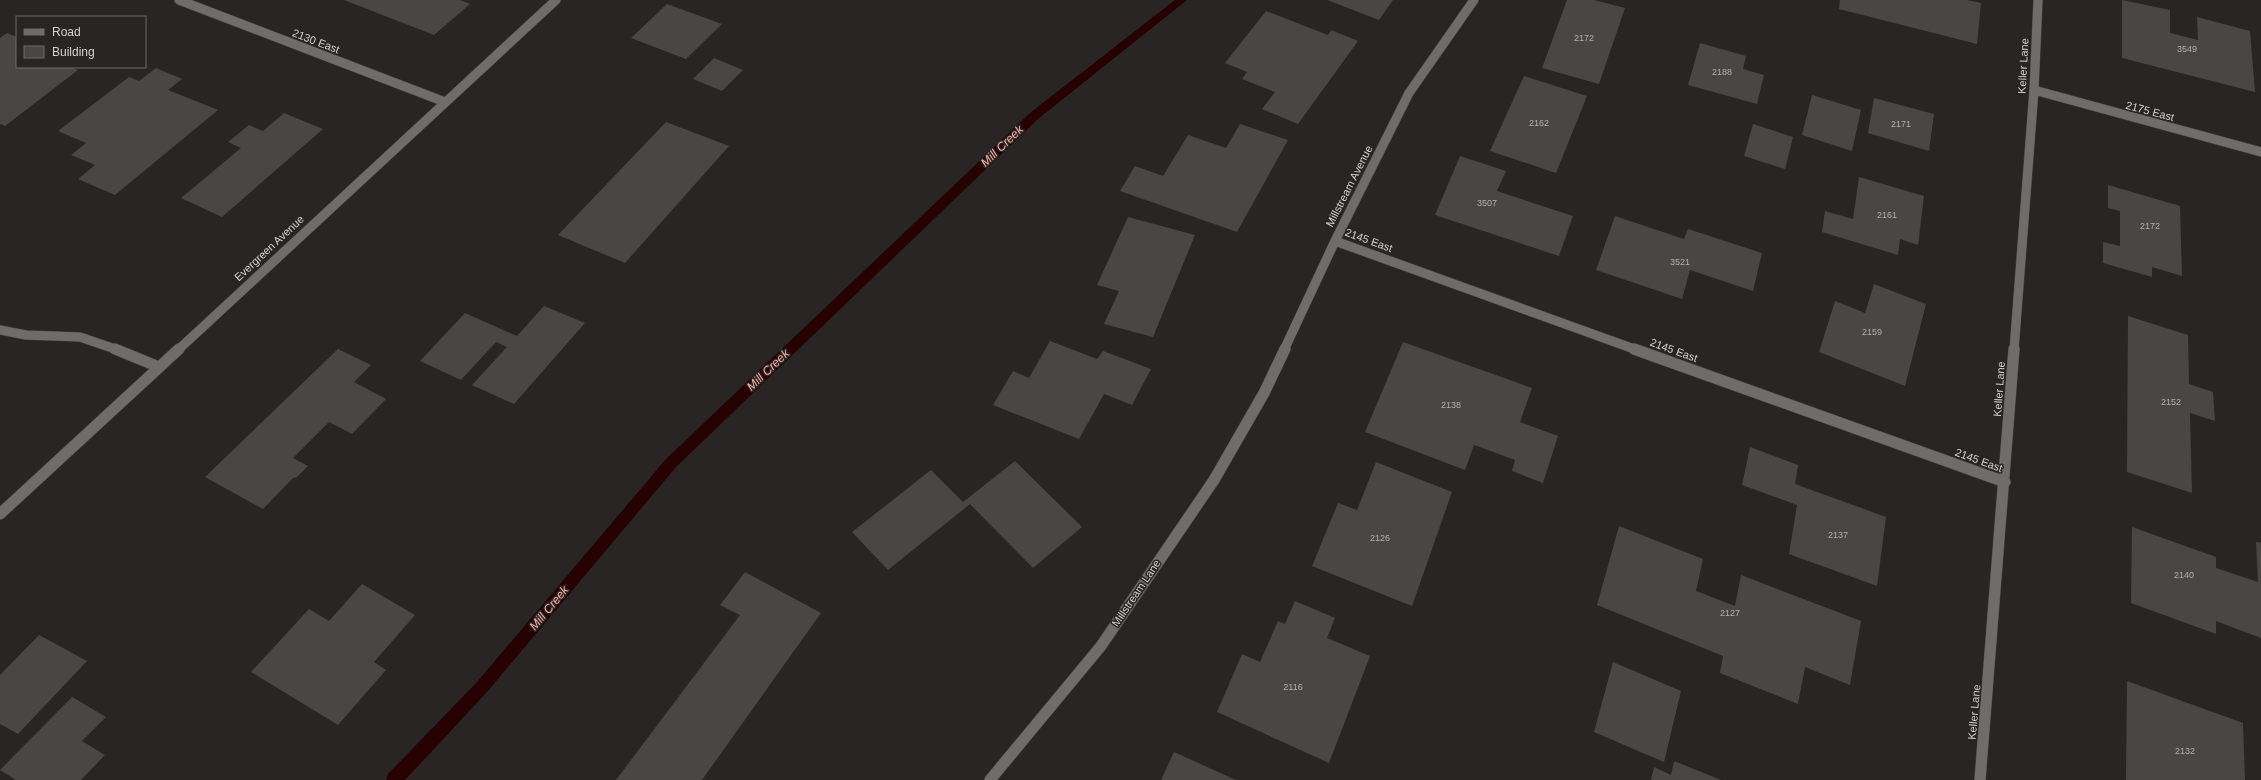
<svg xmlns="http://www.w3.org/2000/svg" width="2261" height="780" viewBox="0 0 2261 780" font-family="Arial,sans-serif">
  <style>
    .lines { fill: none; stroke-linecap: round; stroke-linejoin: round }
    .stream { fill: #270101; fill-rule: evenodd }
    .building { fill: #4a4645 }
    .lane-far1-casing { stroke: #444141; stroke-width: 10 }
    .lane-casing { stroke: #444141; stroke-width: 12 }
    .street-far1-casing { stroke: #444141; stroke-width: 10 }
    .street-casing { stroke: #444141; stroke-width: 12 }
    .secondary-far1-casing { stroke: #444141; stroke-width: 10 }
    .secondary-casing { stroke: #444141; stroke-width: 12 }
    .lane-far1 { stroke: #716c6c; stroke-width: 9 }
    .lane { stroke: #716c6c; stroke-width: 11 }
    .street-far1 { stroke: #716c6c; stroke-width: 9 }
    .street { stroke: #716c6c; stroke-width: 11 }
    .secondary-far1 { stroke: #716c6c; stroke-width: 9 }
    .secondary { stroke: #716c6c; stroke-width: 11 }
    .labels { text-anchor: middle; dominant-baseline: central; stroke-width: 3; stroke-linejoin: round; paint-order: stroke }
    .number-label { font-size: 9px; fill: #b2afaf }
    .street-label { font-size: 11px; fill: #d4d2d2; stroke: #282524 }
    .water-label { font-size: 12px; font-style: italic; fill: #fbb3a9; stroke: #282524 }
  </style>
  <rect width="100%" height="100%" fill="#282524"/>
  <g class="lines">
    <path class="stream" d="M1175 0H1187L1038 119 676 467 487 692 405 780H386L388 774 477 682 666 459 1030 113Z"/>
  </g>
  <path class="building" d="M344 0H460L470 4 434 35Z
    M1327 0H1393L1379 20Z
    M1567 0H1594L1625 8 1599 84 1542 68Z
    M1840 0H1967L1981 3 1977 44 1839 9Z
    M2122 0 2170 10V33L2198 40 2197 17 2250 31 2255 92 2122 58Z
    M667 4 722 24 686 59 631 38Z
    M1266 11 1328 35 1331 30 1358 41 1298 124 1262 109 1275 92 1242 79 1247 72 1225 63Z
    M7 33 17 37V67H70L78 70 5 126 0 124V38Z
    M1700 43 1746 56 1743 69 1764 75 1757 104 1688 85Z
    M714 58 743 70 722 91 693 79Z
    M156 68 182 79 168 90 218 110 115 195 78 179 95 165 71 155 86 143 58 131 129 77 139 81Z
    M1524 76 1587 96 1556 173 1490 151Z
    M1812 95 1861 110 1852 151 1802 135Z
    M1874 98 1934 114 1929 151 1868 133Z
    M284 113 323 129 222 217 181 198 241 148 228 142 249 125 263 131Z
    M666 122 729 146 625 263 558 235Z
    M1240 124 1288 140 1237 232 1120 191 1135 166 1163 176 1188 135 1226 148Z
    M1753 124 1793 137 1785 169 1744 156Z
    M1460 156 1506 171 1497 191 1573 216 1559 256 1435 215Z
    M1859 177 1924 196 1918 245 1900 239 1898 255 1822 232 1825 211 1853 219Z
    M2108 185 2180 206 2182 276 2152 267V277L2103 263V242L2120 246V211L2108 208Z
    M1615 216 1684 239 1688 229 1762 253 1753 291 1690 270 1682 299 1596 270Z
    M1128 217 1195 235 1153 337 1104 324 1119 291 1097 285Z
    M1874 284 1926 304 1905 386 1819 352 1835 301 1865 313Z
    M544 306 585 323 514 404 472 385 507 347 496 342 461 380 420 361 465 313 517 336Z
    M2128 316 2188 335 2189 384 2213 392 2215 421 2190 413 2192 493 2127 472Z
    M1050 341 1097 359 1103 351 1151 369 1132 405 1104 394 1079 439 993 405 1013 371 1029 378Z
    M1403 342 1532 388 1520 422 1558 436 1543 483 1512 471 1515 460 1474 445 1465 470 1365 432Z
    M338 349 371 365 354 382 386 399 352 434 329 422 293 458 308 466 296 478 294 477 263 509 205 477Z
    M1750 447 1798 465 1795 484 1886 517 1877 586 1789 554 1797 505 1742 485Z
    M1015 461 1082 527 1033 568 970 504 888 570 852 532 931 470 963 502Z
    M1376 462 1452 492 1412 606 1312 566 1338 503 1357 510Z
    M1619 526 1703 559 1696 591 1735 606 1741 575 1861 621 1850 685 1805 667 1798 704 1720 673 1723 656 1597 605Z
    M2132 527 2216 557V568L2258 582 2256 542 2261 543V638L2216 621V634L2131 603Z
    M745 572 821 613 702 780H616L740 615 720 605Z
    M362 584 415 615 374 662 386 670 338 725 251 672 309 609 329 621Z
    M1295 601 1335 618 1327 638 1370 656 1329 763 1217 712 1242 654 1260 662 1278 621 1285 624Z
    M39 635 87 661 18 734 0 724V675Z
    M1613 662 1681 691 1664 762 1594 732Z
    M2127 681 2243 723 2245 780H2126Z
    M72 697 106 717 82 741 105 755 81 780H16L0 770Z
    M1174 752 1236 780H1161Z
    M1674 761 1721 780H1651L1654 767 1671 775Z"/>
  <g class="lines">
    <g class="lane-far1-casing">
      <path id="lane-far1" d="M0 330 26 335 80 337 118 350"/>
    </g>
    <g class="lane-casing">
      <path id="lane" d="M115 349 159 367"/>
    </g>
    <g class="street-far1-casing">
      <path id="street-far1" d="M179 0 445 102
        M2034 90 2261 152
        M1335 241 1637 350
        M1284 350 1335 241 1409 93 1474 0
        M2014 350 2034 90 2038 0"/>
    </g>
    <g class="street-casing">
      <path id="street" d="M1634 349 2005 482
        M990 780 1101 646 1214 480 1264 393 1285 349
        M1980 780 2014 349"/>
    </g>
    <g class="secondary-far1-casing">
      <path id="secondary-far1" d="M178 350 556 0"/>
    </g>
    <g class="secondary-casing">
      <path id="secondary" d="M0 514 179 349"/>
    </g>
    <use href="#lane-far1" class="lane-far1"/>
    <use href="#lane" class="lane"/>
    <use href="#street-far1" class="street-far1"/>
    <use href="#street" class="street"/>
    <use href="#secondary-far1" class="secondary-far1"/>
    <use href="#secondary" class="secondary"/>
  </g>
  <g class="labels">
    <g class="number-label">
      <text x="1584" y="38">2172</text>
      <text x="2187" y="49">3549</text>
      <text x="1722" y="72">2188</text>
      <text x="1539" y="123">2162</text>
      <text x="1901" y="124">2171</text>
      <text x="1487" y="203">3507</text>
      <text x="1887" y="215">2161</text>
      <text x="2150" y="226">2172</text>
      <text x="1680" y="262">3521</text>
      <text x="1872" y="332">2159</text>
      <text x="2171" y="402">2152</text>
      <text x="1451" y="405">2138</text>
      <text x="1838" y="535">2137</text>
      <text x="1380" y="538">2126</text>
      <text x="2184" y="575">2140</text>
      <text x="1730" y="613">2127</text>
      <text x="1293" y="687">2116</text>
      <text x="2185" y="751">2132</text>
    </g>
    <g class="street-label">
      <text transform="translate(316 41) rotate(21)">2130 East</text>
      <text transform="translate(2023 66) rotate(-87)">Keller Lane</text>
      <text transform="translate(2150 111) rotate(15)">2175 East</text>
      <text transform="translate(1349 186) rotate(-63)">Millstream Avenue</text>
      <text transform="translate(1369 240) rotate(20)">2145 East</text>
      <text transform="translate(269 248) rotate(-43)">Evergreen Avenue</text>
      <text transform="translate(1674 350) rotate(20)">2145 East</text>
      <text transform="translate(1999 389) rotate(-86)">Keller Lane</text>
      <text transform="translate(1979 460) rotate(20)">2145 East</text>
      <text transform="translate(1136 593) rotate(-56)">Millstream Lane</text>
      <text transform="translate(1974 712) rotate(-85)">Keller Lane</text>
    </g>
    <g class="water-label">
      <text transform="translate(1002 146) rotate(-44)">Mill Creek</text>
      <text transform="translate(768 370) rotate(-44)">Mill Creek</text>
      <text transform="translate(549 608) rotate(-50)">Mill Creek</text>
    </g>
  </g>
  <rect x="16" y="16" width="130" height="52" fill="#282524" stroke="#6d6a6a"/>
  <rect x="24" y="29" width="20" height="6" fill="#716c6c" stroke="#6d6a6a"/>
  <text x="52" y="36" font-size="12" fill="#d4d2d2">Road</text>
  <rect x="24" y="46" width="20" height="12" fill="#4a4645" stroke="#6d6a6a"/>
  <text x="52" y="56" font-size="12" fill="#d4d2d2">Building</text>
</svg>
